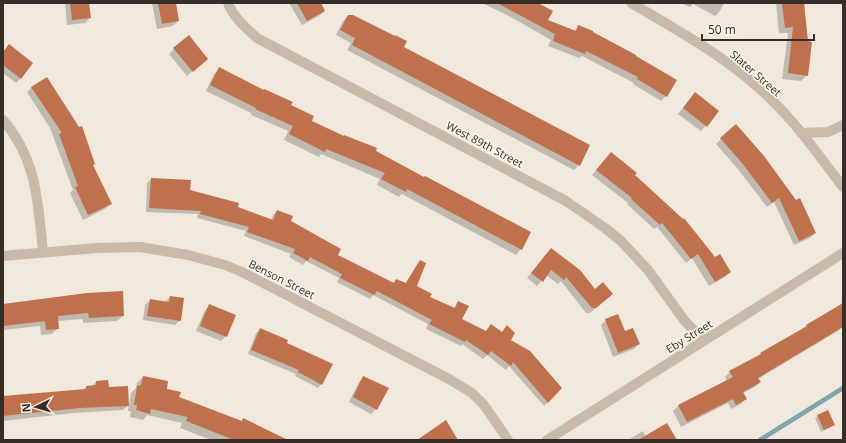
<svg xmlns="http://www.w3.org/2000/svg" width="846" height="443" viewBox="0 0 846 443" font-family="'Open Sans',sans-serif">
  <style>
    .shadow { fill: #0003 }
    .lines { fill: none; stroke-linecap: round; stroke-linejoin: round }
    .stream { stroke: #7ca6ac; stroke-width: 4.5 }
    .building { fill: #be714c }
    .minor { stroke: #c8b9a8; stroke-width: 10 }
    .labels { text-anchor: middle; dominant-baseline: central; stroke-width: 3.5; stroke-linejoin: round; paint-order: stroke }
    .street-label { font-size: 11px; fill: #352d28; stroke: #f8f2e8 }
  </style>
  <rect width="100%" height="100%" fill="#f0e8dc"/>
  <path class="shadow" d="M65 3H88L90 18 85 23 67 25Z
    M152 3H175L178 21 173 26 157 29Z
    M289 3H319L324 11 319 16 302 25Z
    M482 3H536L546 21 574 31 578 27 666 96 661 101 633 84 634 83 582 56 579 58 548 46 551 40 509 16Z
    M681 3H724L720 11 715 16 693 4 690 7Z
    M776 3H804L807 75 801 81 782 79 788 33H779Z
    M348 16 403 47 579 165 574 170 347 50 351 43 336 35 343 21Z
    M174 49 207 59 187 76 169 54Z
    M3 52 21 78 16 83 3 73Z
    M219 69 290 106 311 122 375 151 521 249 516 255 402 194 399 197 377 185 380 179 321 154 319 157 284 140 288 131 251 115V113L206 91 214 74Z
    M32 87 94 164 92 166 110 204 105 209 83 220 70 193 73 190 50 128 27 92Z
    M690 99 718 111 701 131 678 114Z
    M721 139 815 233 810 238 794 245 774 202 767 207 737 168 716 144Z
    M611 153 715 258 730 272 725 277 709 286 692 258 686 263 657 227 654 229 627 204 628 203 592 175Z
    M151 179 271 220 273 215 277 211 290 222 337 255 393 283 396 280 405 284 416 266 420 262 415 287 429 297 453 309 458 302 461 319 485 332 510 340 561 388 544 406 509 366 506 370 487 355 483 359 462 344 461 346 426 329 428 324 373 295 370 299 337 282 339 278 306 261 303 265 289 257 291 254 244 236 246 231 197 218 198 214 146 212 147 183Z
    M551 249 595 290 612 294 590 313H586L561 281 558 284 546 275 537 286 527 278Z
    M170 297 180 320 175 325 143 320 145 305 150 300 165 302Z
    M843 302V326L838 331 758 379 760 382 755 387 743 393 746 398 741 404 731 409 728 403 681 427 673 411 678 406 727 381 725 377 730 372 758 357 802 330 807 325 838 307Z
    M3 305 123 316 117 321 83 323V319L57 321 58 328 52 334 41 335 40 326 3 330Z
    M210 305 226 336 221 341 196 331 205 310Z
    M606 320 625 332 639 344 634 349 613 357 601 325Z
    M260 330 321 384 318 388 295 376 296 374 248 354 256 333Z
    M143 377 178 398 241 422 243 419 286 440H211L180 428 182 423 147 415 143 420 130 417 131 411H128L131 393 136 388 137 383Z
    M364 377 376 409 371 414 349 402 359 382Z
    M96 382 108 388 129 405 123 410 74 413 3 421V397L83 390 86 387 92 386Z
    M828 411 834 425 821 432 815 418Z
    M643 431 646 437 676 440H628Z"/>
  <g class="lines">
    <path class="stream" d="M760 440 843 388"/>
  </g>
  <path class="building" d="M70 3H89L91 18 72 20Z
    M158 3H176L179 21 162 24Z
    M297 3H321L325 11 307 21Z
    M497 3H538L553 11 548 20 576 31 578 25 593 31V32L636 55V56L677 80 667 97 637 79 638 77 586 51 585 54 553 41 555 34Z
    M782 3H804L808 41 812 42 808 76 788 73 793 27 785 28Z
    M348 15H353L395 36V35L407 41 404 47 590 145 580 166 352 45 355 38 340 30Z
    M189 35 208 59 193 72 173 48Z
    M9 44 33 63 21 79 3 65V52Z
    M219 67 264 90V89L293 102 291 105 314 116 312 121 344 136V135L377 148 376 151 424 177 425 176 531 232 522 250 407 189 406 192 381 179 385 173 326 149 325 152 289 134 293 126 255 109 256 108 210 85Z
    M47 77 79 127 82 126 95 164 93 165 112 204 88 215 75 187 78 186 59 134 62 133 31 87Z
    M695 92 719 111 707 127 683 108Z
    M736 124 764 156 796 200 800 198 816 233 799 241 779 198 772 203 742 163 720 138Z
    M611 152 637 173 635 175 683 219 684 218 715 257 720 254 731 272 715 282 698 254 691 259 662 223 660 225 631 199 632 198 596 170Z
    M151 178 191 180 190 190 239 203 238 207 273 220 277 210 293 216 291 221 341 249 338 255 394 283 396 279 406 283 420 260 426 263 417 286 432 294 430 297 455 308 458 301 469 306 462 319 486 331 491 324 502 332 507 325 515 333 511 340 530 351 562 388 548 403 513 362 511 366 491 351 488 355 466 340 465 342 429 324 432 320 377 291 374 295 340 278 342 274 310 257 308 261 293 253 295 249 247 232 249 227 200 214 201 211 149 208Z
    M551 248 580 270 595 289 603 282 613 294 596 308H592L566 277 564 280 551 270 543 282 531 273Z
    M123 291 124 316 89 318 88 313 58 316 59 329 46 330 45 321 3 326V304L87 293Z
    M170 296 184 298 181 321 147 316 150 299 169 302Z
    M843 303V327L758 378 761 382 743 392 747 399 736 405 733 399 687 422 678 405 733 377 729 371 761 354 760 353 807 326 806 325Z
    M209 304 236 315 227 337 200 326Z
    M618 314 625 331 633 328 640 344 618 353 605 319Z
    M260 328 288 340 287 343 333 364 322 385 298 372 299 370 251 350Z
    M143 376 168 381 167 389 181 392 179 397 242 421 243 418 288 440H234L186 421 188 417 151 409 150 414 136 410 137 405H134L137 386 141 385Z
    M363 376 389 388 377 410 353 397Z
    M108 380 109 387 128 386 129 406 80 408 3 416V396L86 389V386L96 385V381Z
    M828 410 835 425 824 430 817 415Z
    M446 420 458 440H417Z
    M667 423 677 440H638Z"/>
  <g class="lines">
    <path class="minor" d="M228 3C233 17 246 28 257 38L566 201 605 228 621 241 648 270 684 320 704 341
      M631 3C687 35 745 68 788 117 808 139 825 164 843 187
      M3 120C37 159 38 203 43 252
      M801 133 828 132 843 125
      M3 256 97 248 140 247 188 255 225 265 242 272 449 379 472 393 484 405 508 440
      M547 440 843 253"/>
  </g>
  <g class="labels">
    <g class="street-label">
      <text transform="translate(756 73) rotate(41)">Slater Street</text>
      <text transform="translate(485 144) rotate(28)">West 89th Street</text>
      <text transform="translate(282 279) rotate(27)">Benson Street</text>
      <text transform="translate(689 336) rotate(-32)">Eby Street</text>
    </g>
  </g>
  <rect width="846" height="443" fill="none" stroke="#352d28" stroke-width="8"/>
  <g transform="translate(36 407) rotate(265)" stroke="#f8f2e8" stroke-width="3" paint-order="stroke">
  <path d="M0-3L7 15L0 10L-7 15Z" fill="#352d28"/>
  <text y="-6" font-size="11" font-weight="bold" text-anchor="middle" fill="#352d28">N</text>
  </g>
  <path d="M702 34v6h112v-6" fill="none" stroke="#352d28" stroke-width="2"/>
  <text x="708" y="34" font-size="12" fill="#352d28" stroke="#f8f2e8" stroke-width="3" paint-order="stroke">50 m</text>
</svg>
